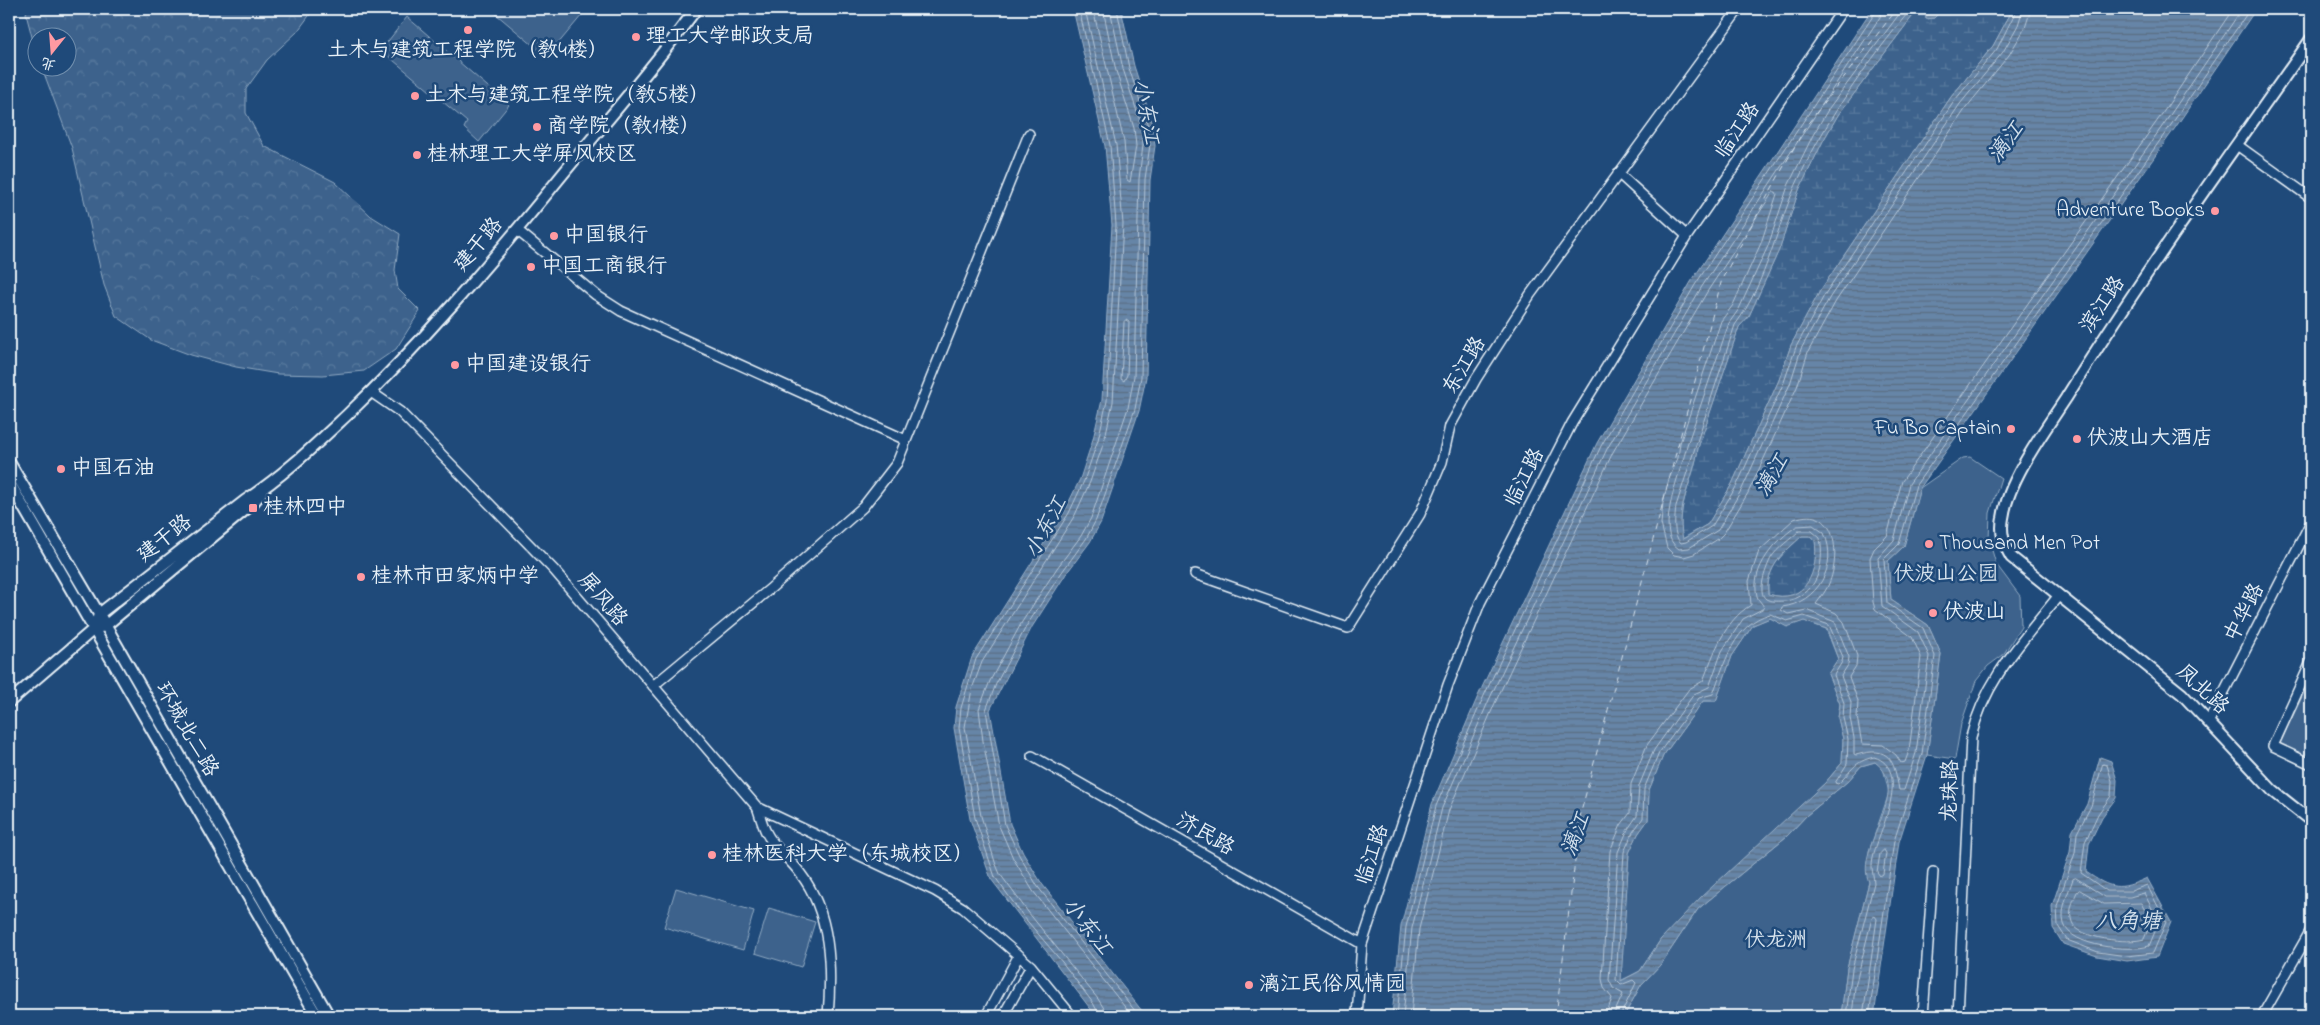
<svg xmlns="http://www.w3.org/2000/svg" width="2320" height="1025" viewBox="0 0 2320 1025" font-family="'Indie Flower','LXGW WenKai TC',sans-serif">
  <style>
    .green { fill: #3c628c; stroke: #92aac2 }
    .forest { fill: url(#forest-crowns); stroke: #92aac2 }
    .wetland { fill: url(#wetland-marsh); stroke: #92aac2 }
    .water { fill: url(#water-rules); stroke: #9ab0c7; fill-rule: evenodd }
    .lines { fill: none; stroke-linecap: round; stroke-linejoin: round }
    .shore { stroke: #b4c6d8; stroke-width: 1 }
    .ferry { stroke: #d4e1ec; stroke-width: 1; stroke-dasharray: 6 5; stroke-linecap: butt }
    .minor-casing { stroke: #e8f1f8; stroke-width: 12 }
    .major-casing { stroke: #e8f1f8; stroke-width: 14 }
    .minor { stroke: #1f4a7a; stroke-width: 9 }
    .major { stroke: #1f4a7a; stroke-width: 10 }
    .poi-dot { fill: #ff9aa2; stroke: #1f4a7a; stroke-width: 2 }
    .labels { text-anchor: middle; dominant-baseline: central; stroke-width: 5; stroke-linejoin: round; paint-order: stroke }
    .poi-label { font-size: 21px; fill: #e8f1f8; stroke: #1f4a7a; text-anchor: start }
    .street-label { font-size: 21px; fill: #e8f1f8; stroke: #1f4a7a }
    .park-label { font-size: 21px; fill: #d7e3ed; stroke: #1f4a7a }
    .water-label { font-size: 22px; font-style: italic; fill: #d4e1ec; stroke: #1f4a7a }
  </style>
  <defs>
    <pattern id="forest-crowns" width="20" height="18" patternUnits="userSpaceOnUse" patternTransform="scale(1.25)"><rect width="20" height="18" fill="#3c628c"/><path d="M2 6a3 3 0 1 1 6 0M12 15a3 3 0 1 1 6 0" fill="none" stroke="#58799d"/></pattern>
    <pattern id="wetland-marsh" width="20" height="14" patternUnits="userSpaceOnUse" patternTransform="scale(1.25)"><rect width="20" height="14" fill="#3c628c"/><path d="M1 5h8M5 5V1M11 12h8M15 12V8" fill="none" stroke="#58799d"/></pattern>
    <pattern id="water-rules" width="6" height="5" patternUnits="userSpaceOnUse" patternTransform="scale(1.25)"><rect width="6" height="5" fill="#6685a7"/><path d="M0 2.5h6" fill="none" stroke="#596d82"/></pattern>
  </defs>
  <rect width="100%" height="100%" fill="#1f4a7a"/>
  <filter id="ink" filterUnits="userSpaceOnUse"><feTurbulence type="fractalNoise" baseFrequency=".02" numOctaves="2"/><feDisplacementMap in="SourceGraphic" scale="10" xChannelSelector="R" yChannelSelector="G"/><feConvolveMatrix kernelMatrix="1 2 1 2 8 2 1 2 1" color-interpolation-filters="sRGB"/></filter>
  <g filter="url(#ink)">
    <path class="green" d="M490 9H587L547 57Z
      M407 17 509 105 479 142 464 128 467 122 381 50Z
      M1970 457 2001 478 1990 513 1989 540 1996 564 2020 596 2021 627 2003 655 1988 666 1976 681 1961 724 1955 759 1927 755 1941 654 1928 625 1891 600 1888 561 1904 546 1920 488 1963 458Z
      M1770 618 1787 626 1804 621 1826 629 1838 659 1828 674 1840 704 1838 718 1843 739 1842 763 1825 783 1661 939 1640 971 1620 981 1629 853 1638 834 1648 820 1649 790 1663 756 1703 701H1716L1732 656 1753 625Z
      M2311 678V760L2279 745Z
      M1875 762 1883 768 1889 793 1869 851V882L1847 968 1841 1016H1624L1641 985 1661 964 1698 909 1787 836 1807 815 1848 781 1861 766Z
      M676 888 754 911 743 950 664 927Z
      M769 908 815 922 801 967 755 953Z"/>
    <path class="forest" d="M27 9H314L297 32 267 60 246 89V113L264 146 335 182 371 216 400 234 395 270 398 289 420 311 396 349 364 371 323 375 278 374 236 367 191 355 151 340 116 316 104 285 72 148 42 68H68V38H38L37 56 26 14Z"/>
    <path class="wetland" d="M1918 9H1925L1926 19 1934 18 1943 9H2013L1993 46 1951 97 1820 291 1791 345 1779 380 1732 484 1708 524 1682 539C1676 503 1694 482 1698 448L1739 327 1749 316 1779 250 1799 190 1823 141 1838 115Z
      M1802 536H1810L1815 540C1819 570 1807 606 1768 594 1766 566 1784 553 1802 536Z"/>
    <path class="water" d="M1073 9H1121L1134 66 1153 125 1155 146 1150 180 1146 377 1139 411 1101 522 1090 542 1066 574 1032 627 990 710 1010 824 1023 853 1042 884 1146 1016H1096L991 879 970 819 954 728 956 707 972 657 1065 510 1080 479 1093 439 1102 400 1112 225 1105 146Z
      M1872 9H1918L1838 115 1823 141 1799 190 1779 250 1749 316 1739 327 1698 448C1694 480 1675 505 1683 539L1708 524 1732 484 1779 380 1791 345 1820 291 1951 97 1993 46 2013 9H2256L2175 128 1920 488 1904 546 1888 561 1891 600 1928 625 1941 654 1927 755 1899 842 1874 1016H1841L1847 968 1869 882C1853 848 1914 791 1875 762L1861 766 1848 781 1807 815 1787 836 1698 909 1661 964 1641 985 1624 1016H1392L1401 926 1432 804 1478 696 1597 443 1691 282ZM1802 536H1810L1815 540C1819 570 1806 606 1768 594 1765 568 1784 552 1802 536ZM1770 618 1787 627 1804 621 1827 629 1838 659 1828 674 1840 704 1838 718 1843 739 1842 763 1825 783 1701 897 1661 939 1640 971 1621 981 1629 853 1638 834 1648 820 1649 790 1663 756 1703 701H1716L1732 656 1753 625Z
      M1925 9H1943L1934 18 1926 19Z
      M2100 757 2111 761 2117 780 2116 798 2102 817 2089 844 2086 872C2111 889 2119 891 2147 878L2171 922 2157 957 2127 961 2097 956 2063 944 2053 928 2052 906 2070 852 2072 832 2087 804Z"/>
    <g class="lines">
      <path class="shore" d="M1079 9 1110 145 1116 225 1107 401 1098 440 1084 481 1069 513 976 659 961 708 959 728 975 818 995 877 1023 916 1062 962 1093 1003 1100 1016
        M1085 9 1116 145 1123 224 1113 402 1104 442 1090 482 1075 515 982 662 972 689 965 727 981 816 995 862 1000 874 1028 912 1098 999 1105 1010 1106 1016
        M1093 9 1124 142 1127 180 1130 182 1136 146 1134 128 1116 71 1103 9
        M1110 9 1123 69 1142 127 1143 145 1139 179 1134 376 1128 408 1091 518 1081 536 1057 568 1022 622 990 681 979 709 983 741 999 826 1013 858 1033 891 1132 1016
        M1117 9 1129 68 1148 126 1150 145 1145 179 1141 377 1135 409 1096 520 1086 539 1062 572 1027 625 996 684 986 710 1005 825 1019 855 1038 887 1139 1016
        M1903 9 1829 108 1813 135 1788 186 1768 246 1739 309 1729 323 1687 445C1683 468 1652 533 1679 549L1689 548 1718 530 1742 489 1790 384 1801 349 1830 297 1960 104 2003 52 2018 25 2023 9
        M1911 9C1869 61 1828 116 1800 176 1776 225 1768 281 1735 325L1676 506C1675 517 1672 535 1681 543L1686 542 1712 526 1736 487 1784 382 1796 347 1825 294 1955 100 1997 49 2017 9
        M1126 320 1129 322 1127 375 1124 381 1121 379 1124 322Z
        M1799 531H1812L1820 538C1825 565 1817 597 1785 601 1779 601 1771 602 1766 599 1756 592 1767 566 1771 558 1777 548 1791 539 1799 531Z
        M2103 764 2107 765 2112 781 2111 796 2098 814 2085 842 2081 873 2107 891H2131L2147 885 2166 922 2153 953 2127 956 2098 952 2067 940 2058 926 2057 906 2075 853 2077 833 2091 806Z
        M1884 850 1886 853 1883 874 1880 876 1877 872 1880 854Z
        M2076 878 2105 897H2130L2144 893 2159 922 2149 946C2130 952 2071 947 2064 924 2060 909 2068 894 2073 879Z
        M2080 890 2104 904 2141 903 2151 922 2144 939C2130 944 2077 939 2072 922 2068 911 2073 901 2077 892Z
        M1397 1016 1406 927 1436 806 1483 698 1601 446 1695 285 1875 13 1876 9
        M1403 1016 1412 928 1442 808 1489 700 1607 449 1701 288 1880 17 1882 9
        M1411 1016 1419 929 1449 810 1495 703 1613 452 1707 292 1773 192H1776L1777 194 1761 243 1733 305 1721 321 1680 443 1678 458 1669 479 1663 502 1661 524 1667 548 1674 555 1684 557 1694 554 1718 539 1724 533 1748 493 1797 387 1808 352 1836 301 1966 108 2009 55 2025 28 2031 9
        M1606 1016 1612 998 1604 988 1602 979 1610 851 1621 825 1630 813 1631 784 1647 745 1689 689 1703 681C1714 653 1724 621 1751 605L1749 581 1759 551 1794 519C1837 504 1840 554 1830 581 1827 590 1821 597 1816 604L1836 613 1844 622 1857 656 1856 666 1849 677 1858 701 1857 717 1862 744 1883 745 1896 755 1901 763 1905 762 1909 751 1921 657 1912 637 1875 609 1873 602 1870 558 1874 549 1887 536 1902 481 2160 117 2233 9
        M1613 1016 1623 994 1613 988 1609 980 1618 852 1628 829 1637 816 1639 786 1654 750 1694 694 1709 687 1722 651 1743 619 1764 608C1763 603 1758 601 1757 596 1750 568 1776 540 1797 526L1813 525 1824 533C1839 566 1817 603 1782 607L1781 610 1788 614 1806 610 1835 622 1849 657 1848 665 1841 676 1851 702 1850 718 1854 738V754L1856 755C1890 745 1894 760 1899 790H1904L1916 753 1929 656 1918 632 1882 606 1878 558 1894 540 1909 484 2166 121 2242 9
        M1620 1016 1636 983 1633 980 1621 985 1616 980 1624 852 1633 832 1643 818 1644 789 1659 753 1699 698 1713 694C1725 662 1734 624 1770 614L1787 621 1804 616 1829 625 1843 657 1842 662 1834 675 1844 703 1843 718 1848 739 1847 764 1835 783 1838 784C1853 770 1853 762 1874 757 1912 768 1880 831 1874 853 1870 868 1873 870 1874 883L1852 969 1846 1016
        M1852 1016 1855 987 1872 918 1875 916 1877 919 1863 1016
        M1869 1016 1894 841 1922 754 1935 656 1923 628 1887 603 1884 559 1899 544 1916 485 2171 125 2250 9"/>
      <path class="ferry" d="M1556 1016 1581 812 1722 279 1806 126 1897 9"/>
      <g class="minor-casing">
        <path id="minor" d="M2237 145 2311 198
          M1618 173 1687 236
          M517 230 596 295 621 311 906 440
          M371 392 400 412 554 570 757 807C760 815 762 824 766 832 773 847 790 859 800 873 831 913 832 968 828 1016
          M1195 574 1348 628 1420 514 1442 462 1450 426 1476 379 1530 295 1739 9
          M2311 662 2273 746 2311 764
          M653 686 771 588 863 507 897 463 1029 134
          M2209 721 2311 522
          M1032 756 1362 944
          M757 807 935 891 963 908 1031 966 1072 1016
          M986 1016 1019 955
          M1003 1016 1031 966
          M1357 1016 1362 944 1448 685 1480 603 1572 423 1687 236 1843 9
          M1923 1016 1933 872
          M1958 1016 1971 737C1985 679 2023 641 2059 595
          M2262 1016 2311 930"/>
      </g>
      <g class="major-casing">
        <path id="major" d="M2311 39C2228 158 2142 275 2066 398 2045 430 2008 480 2003 518 2000 533 2004 544 2011 557L2182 694 2273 791 2311 821
          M9 462 99 614 329 1016
          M9 482 317 1016
          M95 628 99 614 246 500C283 476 315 445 347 415 420 345 485 269 549 191 598 130 650 72 696 9
          M9 702 95 628 105 626 251 505 261 493"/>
      </g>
      <use href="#minor" class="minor"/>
      <use href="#major" class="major"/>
    </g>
  </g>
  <g class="poi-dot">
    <circle cx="468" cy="30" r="5"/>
    <circle cx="636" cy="37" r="5"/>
    <circle cx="415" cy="96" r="5"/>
    <circle cx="537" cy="127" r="5"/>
    <circle cx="417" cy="155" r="5"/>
    <circle cx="2215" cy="211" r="5"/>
    <circle cx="554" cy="236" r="5"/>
    <circle cx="531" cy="267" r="5"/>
    <circle cx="455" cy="365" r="5"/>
    <circle cx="2011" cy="429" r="5"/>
    <circle cx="2077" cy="439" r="5"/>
    <circle cx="61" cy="469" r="5"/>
    <rect x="248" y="503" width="10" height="10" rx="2.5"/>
    <circle cx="1929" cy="544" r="5"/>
    <circle cx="361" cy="577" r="5"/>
    <circle cx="1933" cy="613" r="5"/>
    <circle cx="712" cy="855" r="5"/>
    <circle cx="1249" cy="985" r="5"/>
  </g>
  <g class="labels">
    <g class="poi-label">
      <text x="646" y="37">理工大学邮政支局</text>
      <text x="468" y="51" text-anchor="middle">土木与建筑工程学院（教4楼）</text>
      <text x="425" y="96">土木与建筑工程学院（教5楼）</text>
      <text x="547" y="127">商学院（教1楼）</text>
      <text x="427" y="155">桂林理工大学屏风校区</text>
      <text x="2205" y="211" text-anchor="end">Adventure Books</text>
      <text x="564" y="236">中国银行</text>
      <text x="541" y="267">中国工商银行</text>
      <text x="465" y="365">中国建设银行</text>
      <text x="2001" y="429" text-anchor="end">Fu Bo Captain</text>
      <text x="2087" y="439">伏波山大酒店</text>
      <text x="71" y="469">中国石油</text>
      <text x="263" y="508">桂林四中</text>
      <text x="1939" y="544">Thousand Men Pot</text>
      <text x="371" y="577">桂林市田家炳中学</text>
      <text x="1943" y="613">伏波山</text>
      <text x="722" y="855">桂林医科大学（东城校区）</text>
      <text x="1259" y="985">漓江民俗风情园</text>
    </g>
    <g class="street-label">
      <text transform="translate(1738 131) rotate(-56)">临江路</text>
      <text transform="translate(479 245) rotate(-50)">建干路</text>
      <text transform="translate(2103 305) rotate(-56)">滨江路</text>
      <text transform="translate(1465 366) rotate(-59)">东江路</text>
      <text transform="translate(1525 478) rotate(-63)">临江路</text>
      <text transform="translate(165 539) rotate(-38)">建干路</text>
      <text transform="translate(602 600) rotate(49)">屏风路</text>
      <text transform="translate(2245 613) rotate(-63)">中华路</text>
      <text transform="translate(2202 690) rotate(43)">凤北路</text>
      <text transform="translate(186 730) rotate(60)">环城北二路</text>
      <text transform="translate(1951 791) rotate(-88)">龙珠路</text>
      <text transform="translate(1205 835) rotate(30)">济民路</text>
      <text transform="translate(1373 855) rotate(-72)">临江路</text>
    </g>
    <g class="park-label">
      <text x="1946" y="575">伏波山公园</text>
      <text x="1776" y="941">伏龙洲</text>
    </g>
    <g class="water-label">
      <text transform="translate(1145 112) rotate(80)">小东江</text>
      <text transform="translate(2007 143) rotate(-53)">漓江</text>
      <text transform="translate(1773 476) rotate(-59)">漓江</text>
      <text transform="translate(1047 528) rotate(-62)">小东江</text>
      <text transform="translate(1577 835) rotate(-69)">漓江</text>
      <text x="2128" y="923">八角塘</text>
      <text transform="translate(1086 927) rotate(52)">小东江</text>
    </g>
  </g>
  <rect width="2320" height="1025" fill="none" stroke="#1f4a7a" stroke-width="30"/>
  <rect x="15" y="15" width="2290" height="995" fill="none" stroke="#e8f1f8" stroke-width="2" filter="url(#ink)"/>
  <g transform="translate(52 52) rotate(197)"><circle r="24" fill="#1f4a7a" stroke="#6f8dac"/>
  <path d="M0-4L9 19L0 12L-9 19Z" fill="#ff9aa2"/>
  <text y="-8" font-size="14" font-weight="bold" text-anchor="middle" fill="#e8f1f8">北</text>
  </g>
</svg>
